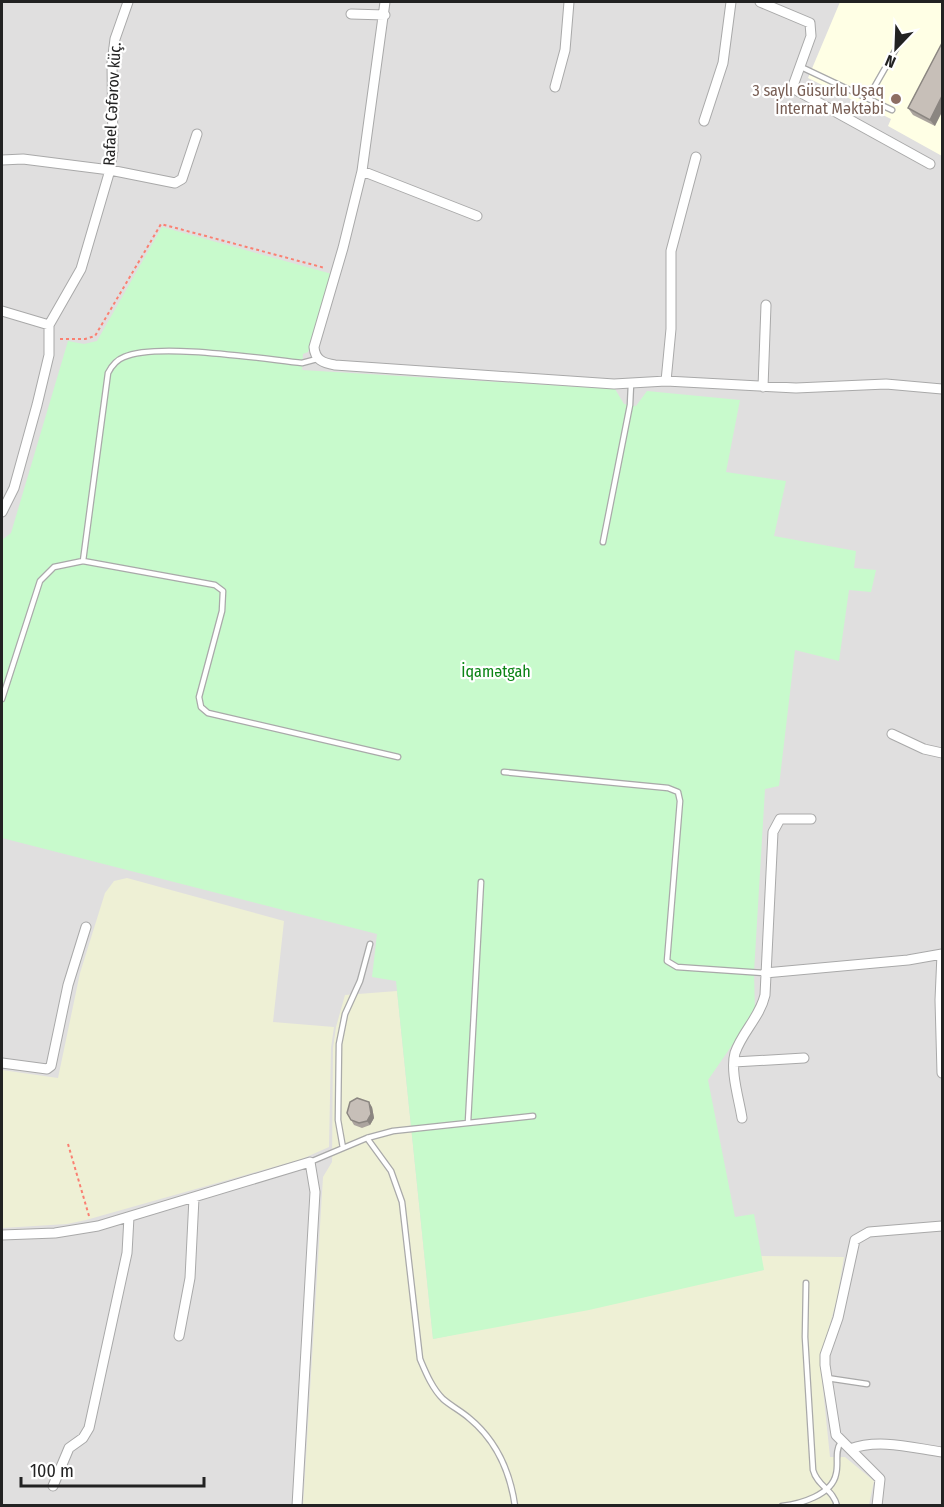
<svg xmlns="http://www.w3.org/2000/svg" width="944" height="1507" viewBox="0 0 944 1507" font-family="'Fira Sans Condensed',sans-serif">
  <style>
    .residential { fill: #e0dfdf }
    .education { fill: #ffffe5 }
    .farmland { fill: #eef0d5 }
    .park { fill: #c8facc }
    .lines { fill: none; stroke-linecap: round; stroke-linejoin: round }
    .service-casing { stroke: #a9a9a9; stroke-width: 7 }
    .minor-casing { stroke: #a9a9a9; stroke-width: 11 }
    .path { stroke: #fa8072; stroke-width: 2; stroke-dasharray: 3 3; stroke-linecap: butt }
    .service { stroke: #fff; stroke-width: 4.5 }
    .minor { stroke: #fff; stroke-width: 9 }
    .wall { fill: #aba49e }
    .shaded-wall { fill: #8b8681 }
    .building { fill: #c7bfb8; stroke: #8b8681; stroke-width: 1.5 }
    .education-dot { fill: #8d6e63; stroke: #fff; stroke-width: 2 }
    .labels { text-anchor: middle; dominant-baseline: central; stroke-width: 4.5; stroke-linejoin: round; paint-order: stroke }
    .education-label { font-size: 16px; fill: #785e54; stroke: #fff; text-anchor: end }
    .street-label { font-size: 16px; fill: #222; stroke: #fff }
    .park-label { font-size: 16px; fill: #0c8416; stroke: #fff }
  </style>
  <rect width="100%" height="100%" fill="#f2efe9"/>
  <path class="residential" d="M2 2H942V1505H2Z"/>
  <path class="education" d="M840 2H942V156L888 126 891 119 808 78Z"/>
  <path class="farmland" d="M127 878 284 921 273 1022 334 1027 331 1048 329 1147 302 1159 86 1220 67 1224 2 1228V1070L58 1078 80 973 105 893 114 881Z
    M397 991 433 1339 763 1270 761 1256 844 1257 837 1299 820 1360 830 1457H845L874 1481 869 1505 303 1506 323 1177 332 1162 333 1048 336 1027 345 995Z"/>
  <path class="park" d="M162 227 332 274 308 352 303 354 302 370 615 389 624 404 636 406 647 391 740 400 726 472 786 481 774 536 856 551 854 568 876 570 871 592 849 590 839 661 795 650 779 786 765 789 754 972 755 1012 708 1080 735 1217 754 1214 764 1270 589 1310 433 1339 396 981 372 977 377 934 2 838V540L11 533 68 341 84 344 97 341Z"/>
  <g class="lines">
    <g class="service-casing">
      <path id="service" d="M799 66 892 110
        M868 98 900 42
        M603 542 630 405 631 384
        M83 561 215 585 223 591 222 611 199 697 201 707 208 713 398 757
        M2 699 40 581 54 567 83 561 108 373C112 365 116 360 124 357 157 342 263 359 302 363L317 359
        M504 772 668 788 678 792 680 801 667 961 677 967 764 973
        M468 1122 481 882
        M367 1138 391 1171 402 1202 420 1359C426 1373 432 1388 443 1399 451 1406 461 1411 469 1418 497 1441 510 1471 515 1506
        M343 1148 338 1120 339 1044 345 1014 360 981 370 944
        M310 1162 367 1138 393 1131 533 1116
        M806 1283 805 1337 813 1470C817 1486 834 1490 837 1506
        M827 1378 867 1384
        M782 1506C800 1504 832 1495 836 1474 839 1463 834 1452 841 1442"/>
    </g>
    <g class="minor-casing">
      <path id="minor" d="M385 2 362 171 343 248 314 347C315 360 323 363 335 365L614 384 666 381 796 388 886 384 942 389
        M760 2 810 23 811 36 794 83V89L930 164
        M351 14 385 15
        M555 87 565 50 569 2
        M704 121 723 63 731 2
        M2 160 23 159 110 170 175 183 182 179 197 134
        M362 171 477 216
        M2 311 49 325
        M666 381 671 329V251L696 157
        M763 387 766 305
        M2 512 14 488 37 405 49 355V325L81 269 110 170 113 150 112 63 115 39 128 2
        M892 734 924 749 942 753
        M942 954 940 1000 942 1073
        M765 973 908 960 942 954
        M734 1062 804 1058
        M2 1063 47 1069 51 1066 68 985 86 927
        M742 1118C739 1099 730 1071 735 1053 742 1032 760 1017 765 995L773 832 780 819H811
        M2 1235 55 1233 98 1226 310 1162 315 1192 297 1506
        M179 1336 190 1278 194 1198
        M850 1449C879 1438 913 1448 942 1452
        M53 1486 69 1448 83 1438 89 1428 127 1253 129 1217
        M877 1506 880 1479 836 1435 825 1365V1355L838 1318 855 1240 869 1232 942 1226"/>
    </g>
    <path class="path" d="M60 339H85L95 336 161 224 325 268
      M68 1144 89 1216"/>
    <use href="#service" class="service"/>
    <use href="#minor" class="minor"/>
  </g>
  <path class="wall" d="M942 43 935 126 913 115 908 108Z
    M372 1107 374 1118 370 1125 362 1128 354 1125 347 1113Z"/>
  <path class="shaded-wall" d="M942 96V112L935 126 930 120Z
    M369 1102 372 1107 374 1118 370 1125 367 1121Z"/>
  <path class="building" d="M942 43V96L930 120 908 108Z
    M357 1098 369 1102 371 1114 367 1121 359 1123 351 1120 347 1113 350 1102Z"/>
  <circle class="education-dot" cx="896" cy="99" r="6"/>
  <g class="labels">
    <g class="education-label">
      <text x="884" y="90">3 saylı Güsurlu Uşaq<tspan x="884" dy="18">İnternat Məktəbi</tspan></text>
    </g>
    <g class="street-label">
      <text transform="translate(112 104) rotate(-87)">Rafael Cəfərov küç.</text>
    </g>
    <g class="park-label">
      <text x="496" y="671">İqamətgah</text>
    </g>
  </g>
  <rect width="944" height="1507" fill="none" stroke="#222222" stroke-width="6"/>
  <g transform="translate(896 48) rotate(203)" stroke="#ffffff" stroke-width="4.5" paint-order="stroke">
  <path d="M0-4.5L10 22L0 15L-10 22Z" fill="#222222"/>
  <text y="-9" font-size="16" font-weight="bold" text-anchor="middle" fill="#222222">N</text>
  </g>
  <path d="M21 1477v9h183v-9" fill="none" stroke="#222222" stroke-width="3"/>
  <text x="30" y="1477" font-size="18" fill="#222222" stroke="#ffffff" stroke-width="4.5" paint-order="stroke">100 m</text>
</svg>
